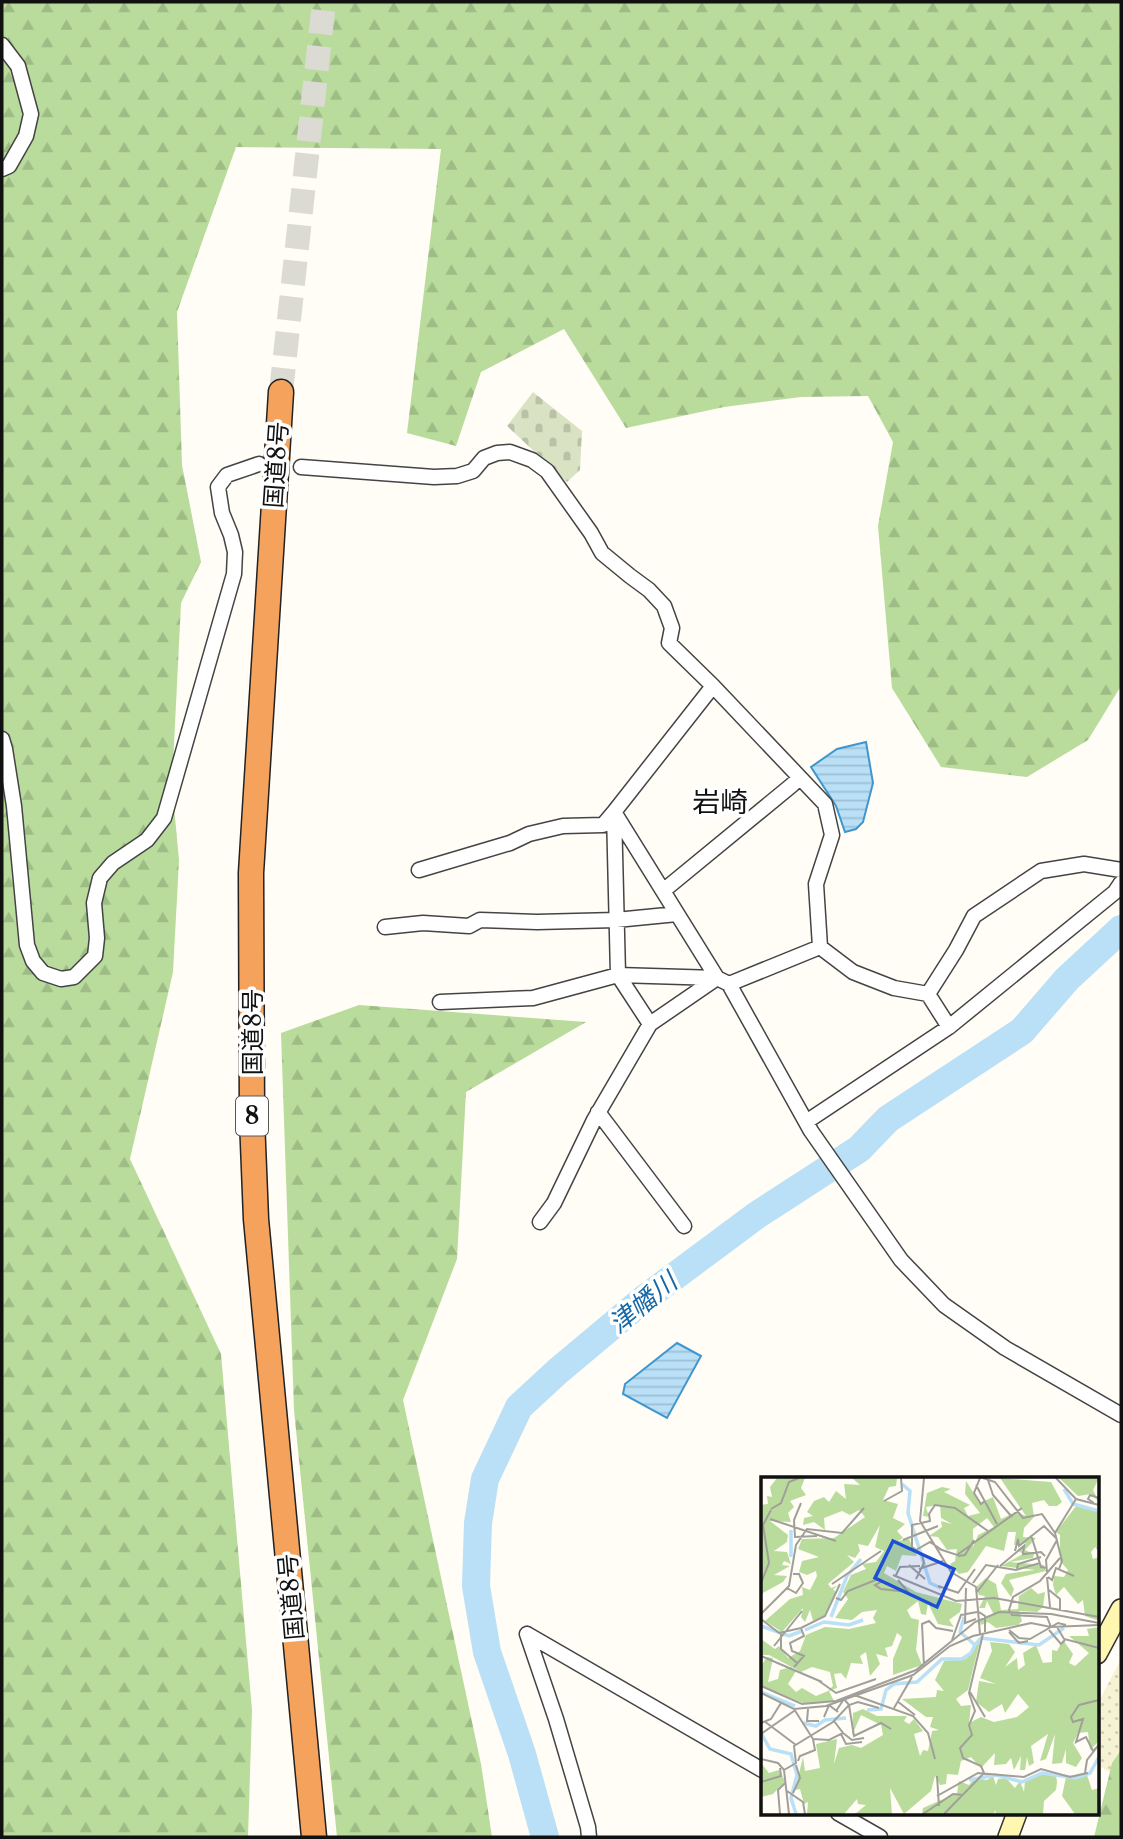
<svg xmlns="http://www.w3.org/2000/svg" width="1123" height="1839" viewBox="0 0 1123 1839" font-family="'Libre Baskerville','Noto Sans JP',serif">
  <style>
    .farmland { fill: url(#farmland-dots) }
    .forest { fill: url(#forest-firs) }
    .cemetery { fill: url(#cemetery-stones) }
    .water { fill: url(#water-rules); stroke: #3f96cf; stroke-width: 2 }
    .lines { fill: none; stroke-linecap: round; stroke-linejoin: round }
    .river { stroke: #b9e0f7; stroke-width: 28 }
    .highway-tunnel { stroke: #dbdad3; stroke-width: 24; stroke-dasharray: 24 12; stroke-linecap: butt }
    .street-casing { stroke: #444; stroke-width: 17 }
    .secondary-casing { stroke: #333; stroke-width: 22 }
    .highway-casing { stroke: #222; stroke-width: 27 }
    .street { stroke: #fff; stroke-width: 14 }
    .secondary { stroke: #fff6b0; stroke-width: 19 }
    .highway { stroke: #f5a25d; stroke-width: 24 }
    .labels { text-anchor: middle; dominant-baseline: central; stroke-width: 7; stroke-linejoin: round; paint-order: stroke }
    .shield { fill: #fff; stroke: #585858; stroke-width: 2 }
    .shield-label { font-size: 23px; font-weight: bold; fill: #111 }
    .street-label { font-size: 24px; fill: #111; stroke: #fff }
    .water-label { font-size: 26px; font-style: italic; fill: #1768a6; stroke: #fff }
    .quarter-label { font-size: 28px; fill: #111; stroke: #fff }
    .inset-river { fill: none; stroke: #b9e0f7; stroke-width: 3.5 }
    .inset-road { fill: none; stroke: #a09f9a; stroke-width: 2 }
    .view { fill: #1d4ed8; fill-opacity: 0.15; stroke: #1d4ed8; stroke-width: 3.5 }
    .inset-edge { fill: none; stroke: #111; stroke-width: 3.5 }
  </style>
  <defs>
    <pattern id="farmland-dots" width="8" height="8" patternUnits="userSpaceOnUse" patternTransform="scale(1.75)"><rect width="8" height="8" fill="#f6f3d4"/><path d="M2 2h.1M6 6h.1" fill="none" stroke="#d2cfb5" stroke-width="1.8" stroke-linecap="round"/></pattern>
    <pattern id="forest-firs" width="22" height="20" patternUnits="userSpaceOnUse" patternTransform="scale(1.75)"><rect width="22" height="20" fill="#b9dc9c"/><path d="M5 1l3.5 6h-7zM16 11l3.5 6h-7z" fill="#9ebc85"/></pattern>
    <pattern id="cemetery-stones" width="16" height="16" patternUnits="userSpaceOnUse" patternTransform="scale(1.75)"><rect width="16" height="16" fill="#d9e3c4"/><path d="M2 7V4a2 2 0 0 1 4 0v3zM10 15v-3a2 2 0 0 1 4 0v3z" fill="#b9c2a7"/></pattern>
    <pattern id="water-rules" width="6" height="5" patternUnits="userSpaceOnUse" patternTransform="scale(1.75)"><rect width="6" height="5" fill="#b9e0f7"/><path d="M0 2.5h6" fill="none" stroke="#9ebfd3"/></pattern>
  </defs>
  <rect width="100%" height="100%" fill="#fffdf5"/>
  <path class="farmland" d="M1121 1659V1778L1097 1765V1705Z"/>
  <path class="forest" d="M2 2H1121V686L1088 740 1027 777 941 767 892 688 878 526 893 442 868 396 801 397 724 407 626 428 564 329 481 372 456 446 407 433 441 149 236 147 177 312 182 465 201 562 181 603 172 785 179 860 173 972 130 1159 221 1354 252 1710 248 1837H2Z
    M359 1005 586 1022 466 1092 457 1259 403 1400 481 1764 492 1837H337L294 1410 281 1033Z
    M1121 1750V1837H1094L1112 1763Z"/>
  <path class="cemetery" d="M533 392 582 431 580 470 567 482 507 426Z"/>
  <path class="water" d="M866 742 873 783 863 822 856 829 845 832 836 806 811 767 837 749Z
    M677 1343 701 1356 667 1418 623 1394 625 1384Z"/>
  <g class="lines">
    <path class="river" d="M545 1837 522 1754 487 1652 476 1586 478 1523 485 1479 519 1407 558 1371 644 1299 757 1215 859 1149 888 1119 1022 1031 1067 979 1121 929"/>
    <path class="highway-tunnel" d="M281 392 324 2"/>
    <g class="street-casing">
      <path id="street" d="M2 45 18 66 31 114 26 136 9 166 2 169
        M301 467 434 477 457 476 473 471 484 458 497 453 510 452 532 460 547 471 591 533 602 553 630 576 649 590 664 606 672 628 669 643 713 686 825 804 832 835 816 884 820 947 853 972 894 988 928 994 949 1027 1115 892 1121 883
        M2 739 5 749 14 806 27 945 33 961 43 973 61 979 74 977 95 956 97 938 94 903 100 878 113 863 147 840 164 818 234 574 235 552 231 535 222 513 218 487 227 475 259 464
        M419 870 510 843 529 834 563 826 603 825 614 812 717 978 650 1024
        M663 891 792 785 799 778
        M385 927 423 923 469 926 480 920 537 922 616 920 677 914
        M729 984 820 947
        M928 994 956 950 974 916 1041 871 1084 864 1121 870
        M440 1002 533 998 618 975 717 978 729 984 811 1131 901 1260 944 1305 1005 1348 1121 1415
        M598 1112 684 1226
        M806 1122 949 1027
        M540 1222 554 1203 594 1120 650 1024 618 975 614 812 713 686
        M527 1634 762 1770
        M527 1634 556 1719 588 1827 589 1837
        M838 1813 880 1837"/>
    </g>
    <g class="secondary-casing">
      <path id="secondary" d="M1097 1654 1121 1609
        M1008 1837 1017 1813"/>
    </g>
    <g class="highway-casing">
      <path id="highway" d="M281 392 251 873 252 1119 256 1219 314 1837"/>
    </g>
    <use href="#street" class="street"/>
    <use href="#secondary" class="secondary"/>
    <use href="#highway" class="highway"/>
  </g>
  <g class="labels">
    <rect class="shield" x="236" y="1096.5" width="32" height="39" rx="5"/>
    <g class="shield-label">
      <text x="252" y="1116">8</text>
    </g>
    <g class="street-label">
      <text transform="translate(276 465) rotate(-86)">国道8号</text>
      <text transform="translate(252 1032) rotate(-90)">国道8号</text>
      <text transform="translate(291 1597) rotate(-95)">国道8号</text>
    </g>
    <g class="water-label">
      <text transform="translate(643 1303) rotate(-39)">津幡川</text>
    </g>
    <g class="quarter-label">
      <text x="720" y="802">岩崎</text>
    </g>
  </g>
  <g transform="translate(761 1477)">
    <rect width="338" height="338" fill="#fffdf5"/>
    <path d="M16 1H44L40 11 45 18 29 24 33 30 27 36 30 45 9 44 27 58 26 65 13 74 26 75 30 87 23 84 21 88 29 89 13 98 26 99 22 105 0 117V28L7 27 6 19 11 20 9 10ZM91 1H136L135 9 128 10 122 23 137 27 132 41 144 47 136 54 142 61 137 64 148 62 156 79 141 78 135 94 126 89 123 96 155 115 201 127 199 135 188 143 193 150 177 147 167 126 165 138 160 137 157 124 146 133 150 141 158 143 155 173 161 188 132 198V182L141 160 136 156 131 169 124 171 127 180 115 177 119 187 109 199 105 175 99 179 102 187 90 186 85 202 80 196 73 197 76 211 68 214 73 224 45 227 0 209V189L6 180 12 181 7 205 17 202 19 193 30 190 35 194 27 207 35 215 41 211 55 219 67 214 72 209 69 195 51 190 40 195 8 178H0V162L14 172 18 169 27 181 39 174 45 158 64 150 88 152 115 146 112 141 116 133 101 135 91 143 74 141 87 122 82 115 90 98 105 92 101 87 115 85 123 74 114 70 119 48 107 69 97 67 99 74 94 81 86 78 93 85 67 107 70 111 78 108 72 112 75 115 63 139 52 144 49 133 44 145 40 140 42 131 21 155 4 144 29 122 42 118 41 110 49 113 56 99 55 94 46 98 38 95 41 84 58 80 37 72 41 62 73 61 104 40 98 33 89 38 81 34 63 41 64 53 53 45 42 48 43 41 52 39 46 35 53 24 63 20 68 25 75 14 85 22 83 7 99 8ZM239 1 290 5 301 25 296 29H288L283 23 271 26 273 40 263 51 262 60 275 61 264 73 273 77 272 81 249 85 283 88 285 94 248 103 253 112 250 120 240 106 245 97 274 93 240 89 262 77 256 73 265 66 253 68 255 55H247L243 74 225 69 207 95 198 97 189 87 194 84 196 72 186 73 177 60 168 59 181 50 180 44 191 47 180 41 179 28 165 30 168 40 162 39 166 16 181 10 190 12 183 15 209 28 203 31 207 39 219 36 204 17 205 4 219 26 232 20 240 42 255 35 265 39ZM226 41 233 50 217 58 212 70V52ZM298 1H338L332 13 338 25 330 17 317 19ZM315 29 338 35V75L334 70 330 75 332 82 338 80V144L324 139 322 123 317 127 303 110 295 118 292 108 293 99 303 100 307 93 299 84V58L295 55ZM225 101 235 107 240 133 257 132 258 119 270 111 277 117 284 115 282 130 276 135 258 134 261 144 257 148 235 151 227 145 220 148 218 143 233 138 226 124 224 131H218L224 119 218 118 215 110ZM338 150V264L329 273 327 255 317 256 312 266 321 281 315 290 305 286V272L301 286 291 287 294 257 285 282 279 284 287 257 270 269 273 286 268 289 266 280 264 293H259L260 279 253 293 250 281 245 287 233 288 234 276 220 291 210 280 200 284 197 298 186 297 185 307 179 308 174 299 170 314 143 337 129 311 131 337H94L105 328 97 327 96 322 83 337H46L47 325 43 327 39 312 34 313 42 280 44 294 59 291 55 267 76 262 73 287 78 271 91 268 100 271 122 258 120 248 100 238 91 258 92 236 102 232 116 239H146L143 244 148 247 153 242 162 254 153 257 159 279 162 273 167 274 171 254 178 253 169 250 172 240H165L141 222 175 220 176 213 183 214 174 203 183 184 205 182 219 164 207 213 195 222 200 229 210 228 208 246 220 240 233 245 256 240 268 230 257 217 244 236 241 227 228 235 215 225 218 204 235 207 219 201 231 174 229 165 248 167 254 175 244 190 256 181 257 193 264 188 262 176 275 168 282 186 291 185V173L296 174 302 163 312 177 308 186 314 189 328 176 308 159H328L326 152ZM0 286 8 296 18 293 24 304 12 317 0 320ZM284 295 295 298 296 305 295 313 283 324 282 337H234L235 333 232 337H161L162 331 196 316 198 304 208 308 213 301 226 303 232 299 235 308 237 302 245 301 254 311 259 304 263 315 264 303ZM325 295 331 313 338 311V337H314L301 319 305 300Z" fill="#b9dc9c" fill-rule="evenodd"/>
    <path class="inset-river" d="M141 7 149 14 147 36 169 106 180 111M303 12 312 27 338 34M30 53V80M70 140 86 99 100 82M0 149 28 159 41 154M44 153 63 145 88 148 102 143M214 168 220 161 278 168 303 151M0 215 34 229M106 233 120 232 125 213 133 207 156 205 181 182H201L210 176 214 168 199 155 203 140M42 246 55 249 64 243 85 241M0 256 9 272 30 277 36 298 30 321 35 337M208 303 235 298 261 305 281 296 315 301 329 296 338 280"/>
    <path class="inset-road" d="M163 1 159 44 190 95 215 110 219 157M219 1 213 16 220 27 224 24M222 1 234 5 262 41 281 37 294 56M295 1 315 22 338 28M227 3 232 18 251 40M215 8 236 47M123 24 141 14 140 1M40 26 33 43 34 60 56 59M333 26 327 22 329 18 338 21M10 32 20 26 28 5 38 1M9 42 75 64M270 58 280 90 286 91M142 63 177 49M178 72 196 78 261 31M155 73 169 65 181 73M254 74 257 62 258 69 283 49 296 62M197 79 204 78 213 63M148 88 164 102M239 89 263 69 262 77 280 75 284 79M158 92 182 84M256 92 257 87 280 80M298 92 301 84 294 56 315 22M286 95 285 83 296 63M132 98 195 124 233 121 338 140M135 98 139 90 159 89M286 100 289 130M287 100 291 103 295 91 313 99M155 102 163 86 161 77 151 70V48L169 44 168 37 174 28 194 31 227 54M0 106 8 86 2 48 10 33M212 106 225 88 255 93 279 86M71 107 120 74M177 109 198 116M26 111 35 116 42 106 38 97H32M205 111 204 146 215 142M288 113 299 122V133M216 115 237 88M197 116 214 92M75 121 80 123 87 114 117 102 120 105 114 108 120 112 147 115 137 103M218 135 224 139V155M0 137 28 109 35 68 46 52 81 56 103 31M0 142 18 156 40 151 64 139 79 107M290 150 286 140 251 138 248 133 252 120 279 104 299 81M296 150 303 162 338 171M248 153 258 161 269 162 297 146 305 148M288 153 300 167 304 163M248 155 258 166 267 164M20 156V172L36 186M222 157 208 216 214 234 208 248 211 258 199 271 202 281 220 289 223 296M191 163 200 138 216 135M13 169 41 134M0 179 61 205M163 189 161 147 168 144 175 151 192 154M33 190 43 179 31 174 29 166 43 159 40 151M58 204 75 216 115 202M0 209 41 227 75 224 155 193 214 145 238 135 290 137 338 146M209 215 224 240M0 216 33 232 65 229 152 198 189 169 212 159 270 146 290 150 338 148M96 219 152 239 167 256 174 282M136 224 154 238M133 231 151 200M33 232 52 262 54 273 39 279 37 284M47 232 46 244H58M75 234 83 222 88 228 93 259 120 246 130 252M63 240 68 228 77 235M3 244 35 268M0 246 10 242 20 226M82 256 91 263 103 261M0 257 33 234M80 257 85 267 101 265M52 262 68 263 82 256 73 244M0 282 17 286 23 293 28 337M23 293 35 286 33 269 72 245 88 228 97 225 118 231M324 296 326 283 337 269 332 274 325 260 315 265 322 242 312 245 310 240 318 228 338 223M176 299 178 329M0 305 20 299 19 291M26 314 42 325 44 337M32 316 39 301 35 288M176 319 217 296 263 300 280 292 309 300 327 296M19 337 17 313 24 306M162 337 192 317 202 318M183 337 223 296"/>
    <path class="view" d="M132 64 193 92 176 130 114 101Z"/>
    <rect width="338" height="338" class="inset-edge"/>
  </g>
  <rect width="1123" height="1839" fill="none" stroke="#111111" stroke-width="7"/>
</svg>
